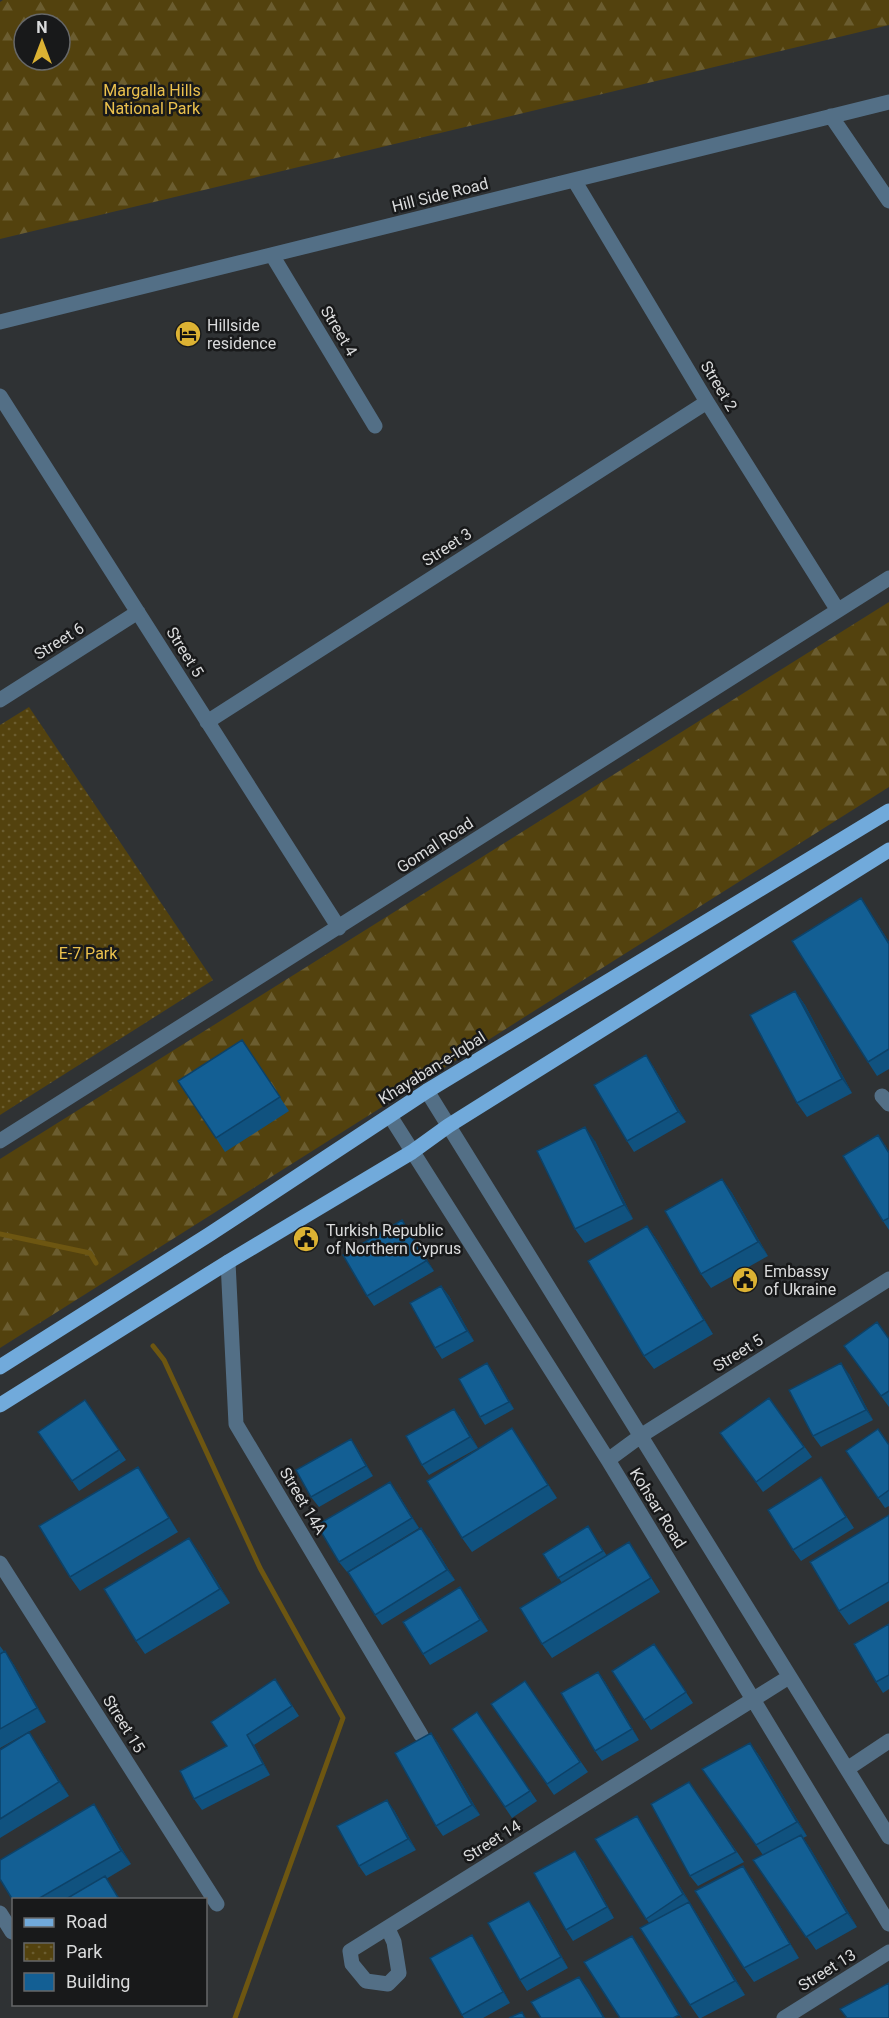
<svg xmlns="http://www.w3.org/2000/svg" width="889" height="2018" viewBox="0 0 889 2018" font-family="Roboto,sans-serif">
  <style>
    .forest { fill: url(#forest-firs); fill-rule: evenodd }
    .park { fill: url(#park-dots) }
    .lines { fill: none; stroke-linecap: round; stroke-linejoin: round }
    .stream { stroke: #6d5611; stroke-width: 5 }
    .minor { stroke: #536f86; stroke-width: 15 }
    .major { stroke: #71aadb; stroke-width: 15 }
    .wall { fill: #10527f }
    .shaded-wall { fill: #0d4268 }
    .building { fill: #135f94; stroke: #0d4268; stroke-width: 1.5 }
    .labels { text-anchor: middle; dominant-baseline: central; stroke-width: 5; stroke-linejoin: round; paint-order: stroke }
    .park-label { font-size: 16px; fill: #ebc14d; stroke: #18191a }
    .street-label { font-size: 16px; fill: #dadbdc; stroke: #18191a }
    .poi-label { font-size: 16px; fill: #dadbdc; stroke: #18191a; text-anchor: start }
  </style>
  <defs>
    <pattern id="forest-firs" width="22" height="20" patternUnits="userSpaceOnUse" patternTransform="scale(1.5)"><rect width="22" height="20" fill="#53420e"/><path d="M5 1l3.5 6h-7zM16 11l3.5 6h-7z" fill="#6b5d30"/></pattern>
    <pattern id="park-dots" width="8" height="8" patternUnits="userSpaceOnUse" patternTransform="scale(1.5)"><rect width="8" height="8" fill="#53420e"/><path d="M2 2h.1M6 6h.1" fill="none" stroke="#6b5d30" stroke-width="1.8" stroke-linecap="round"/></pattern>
  </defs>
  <rect width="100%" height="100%" fill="#2f3234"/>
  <path class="forest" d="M3 0H889V25L0 239V2ZM24 24H60V60H24Z
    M889 602V787L0 1348V1159Z"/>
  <path class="park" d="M29 707 213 980 0 1115V725Z"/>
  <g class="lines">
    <path class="stream" d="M0 1234 90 1253 96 1263
      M153 1346 164 1360 260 1568 343 1718 235 2018"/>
    <path class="minor" d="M831 116 889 201
      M574 180 707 402 837 609
      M272 255 375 426
      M0 322 889 102
      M0 396 339 928
      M0 700 138 612
      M207 722 707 402
      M427 1091 889 1837
      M882 1096 889 1104
      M390 1116 608 1460 889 1924
      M0 1141 889 578
      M228 1262 236 1424 421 1735
      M608 1460 642 1435 889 1279
      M0 1563 217 1904
      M847 1769 889 1741
      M0 1913 12 1932
      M388 1929 394 1942 399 1973 388 1984 366 1981 352 1964 350 1951 789 1677
      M784 2018 889 1952"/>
    <path class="major" d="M0 1367 210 1234 427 1091 889 811
      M0 1405 228 1262 412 1152 448 1126 889 850"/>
  </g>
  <path class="wall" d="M861 898 889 942V1069L877 1076 868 1062Z
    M795 991 805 1005 852 1093 807 1117 797 1103Z
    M242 1040 289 1111 225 1152 216 1138Z
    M653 1066 686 1122 634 1152 627 1141Z
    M595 1141 633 1219 585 1243 575 1229Z
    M885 1145 889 1152V1230L883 1221Z
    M722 1179 732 1193 768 1256 711 1288 701 1274Z
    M402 1220 434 1271 374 1306 367 1296Z
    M647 1226 657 1240 713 1334 654 1369 644 1356Z
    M441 1286 449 1296 474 1341 442 1359 435 1348Z
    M889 1339V1407L844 1346Z
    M492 1370 514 1409 485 1425 480 1417Z
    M849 1374 873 1420 821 1447 813 1436Z
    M769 1398 812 1457 763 1492 720 1433Z
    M85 1400 126 1460 79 1491 38 1432Z
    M454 1409 462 1420 478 1448 429 1475 422 1465Z
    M512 1428 557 1498 472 1552 462 1538Z
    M351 1439 358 1450 373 1476 319 1507 311 1497Z
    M889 1445V1506L885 1508 846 1451Z
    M147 1481 178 1532 80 1591 70 1577Z
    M828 1488 854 1528 801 1561 793 1550Z
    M397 1492 419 1528 347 1572 339 1562Z
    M889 1515V1601L849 1625 839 1611Z
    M588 1526 607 1556 629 1542 660 1592 552 1658 542 1644 562 1583 543 1554Z
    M429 1538 455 1580 382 1625 375 1615Z
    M199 1552 230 1603 145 1654 136 1641Z
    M468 1598 488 1631 430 1665 423 1654Z
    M889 1624V1689L883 1693 876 1682Z
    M0 1646 14 1665 46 1722 0 1748Z
    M661 1654 693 1703 651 1730 612 1671Z
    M598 1672 605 1682 639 1740 602 1761 595 1751Z
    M275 1679 299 1716 254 1745 270 1775 202 1810 194 1799 227 1746Z
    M525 1681 588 1772 554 1795 491 1704Z
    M477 1712 537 1801 512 1818 452 1729Z
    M431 1733 438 1743 480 1815 443 1836 436 1826Z
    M750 1743 760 1757 807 1836 803 1838 810 1848 857 1927 816 1950 753 1860 763 1855 702 1769Z
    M38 1746 69 1796 0 1838V1750Z
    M689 1782 744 1862 698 1886 690 1876Z
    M394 1810 416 1850 366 1876 359 1866Z
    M637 1816 698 1916 745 1995 701 2018H699L690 2005 649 1923 595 1839Z
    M103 1818 131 1864 106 1879 120 1899H14Z
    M583 1861 614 1918 573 1941 566 1930Z
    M752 1879 799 1958 754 1982 744 1968Z
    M537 1911 568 1968 527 1991 520 1980Z
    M479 1946 510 2003 483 2018H464L462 2015Z"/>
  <path class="shaded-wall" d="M861 898 889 942V944Z
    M795 991 805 1005 852 1093 842 1079Z
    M646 1055 653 1066 686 1122 678 1112Z
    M585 1127 595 1141 633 1219 624 1205Z
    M722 1179 732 1193 768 1256 758 1242Z
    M402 1220 409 1231 434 1271 426 1261Z
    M647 1226 657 1240 713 1334 704 1320Z
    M441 1286 449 1296 474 1341 467 1331Z
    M487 1363 492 1370 514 1409 509 1402Z
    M841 1363 849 1374 873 1420 866 1410Z
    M454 1409 462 1420 478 1448 470 1437Z
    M512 1428 557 1498 548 1485Z
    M351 1439 358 1450 373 1476 366 1466Z
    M138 1467 147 1481 178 1532 169 1518Z
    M390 1482 397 1492 419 1528 412 1518Z
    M421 1528 429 1538 455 1580 447 1570Z
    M189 1538 199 1552 230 1603 220 1589Z
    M460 1587 468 1598 488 1631 480 1620Z
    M5 1651 14 1665 46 1722 37 1708Z
    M598 1672 605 1682 639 1740 632 1729Z
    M29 1732 38 1746 69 1796 59 1782Z
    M431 1733 438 1743 480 1815 472 1805Z
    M247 1735 254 1745 270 1775 263 1764Z
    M750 1743 760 1757 807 1836 797 1822Z
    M387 1800 394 1810 416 1850 408 1839Z
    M94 1804 103 1818 131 1864 121 1851Z
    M637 1816 644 1827 691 1905 683 1894Z
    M801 1835 810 1848 857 1927 847 1913Z
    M575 1851 583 1861 614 1918 607 1907Z
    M743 1866 752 1879 799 1958 790 1944Z
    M529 1901 537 1911 568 1968 561 1957Z
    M689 1902 698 1916 745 1995 735 1981Z
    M472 1935 479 1946 510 2003 503 1992Z
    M632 1936 642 1950 682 2018H681L679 2015Z
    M579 1977 589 1990 605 2018H604Z"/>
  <path class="building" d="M861 898 889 944V1049L868 1062 792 941Z
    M795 991 842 1079 797 1103 750 1015Z
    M242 1040 280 1097 216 1138 178 1081Z
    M646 1055 678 1112 627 1141 594 1085Z
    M585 1127 624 1205 575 1229 537 1151Z
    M878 1135 889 1153V1218L883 1221 843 1156Z
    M722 1179 758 1242 701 1274 665 1211Z
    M402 1220 426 1261 367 1296 343 1255Z
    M647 1226 704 1320 644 1356 588 1261Z
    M441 1286 467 1331 435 1348 410 1303Z
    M877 1322 889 1339V1391L881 1396 844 1346Z
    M487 1363 509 1402 480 1417 459 1379Z
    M841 1363 866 1410 813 1436 789 1390Z
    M769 1398 804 1447 756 1482 720 1433Z
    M85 1400 119 1450 72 1481 38 1432Z
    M454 1409 470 1437 422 1465 406 1436Z
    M512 1428 548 1485 462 1538 427 1481Z
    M878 1429 889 1445V1490L878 1498 846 1451Z
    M351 1439 366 1466 311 1497 296 1470Z
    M138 1467 169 1518 70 1577 39 1526Z
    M821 1477 846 1517 793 1550 768 1510Z
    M390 1482 412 1518 339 1562 317 1525Z
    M889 1515V1582L839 1611 810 1562Z
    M588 1526 603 1551 558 1578 543 1554Z
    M421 1528 447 1570 375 1615 348 1572Z
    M189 1538 220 1589 136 1641 104 1589Z
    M629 1542 651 1578 542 1644 520 1608Z
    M460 1587 480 1620 423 1654 403 1622Z
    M889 1624V1675L876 1682 854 1644Z
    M654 1644 686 1692 644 1720 612 1671Z
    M5 1651 37 1708 0 1729V1654Z
    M598 1672 632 1729 595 1751 561 1693Z
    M275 1679 292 1706 247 1735 263 1764 194 1799 180 1771 227 1746 211 1722Z
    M525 1681 580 1762 547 1784 491 1704Z
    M477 1712 530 1791 505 1807 452 1729Z
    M29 1732 59 1782 0 1819V1750Z
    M431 1733 472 1805 436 1826 395 1753Z
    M750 1743 797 1822 756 1845 702 1769Z
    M689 1782 736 1852 690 1876 651 1804Z
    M387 1800 408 1839 359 1866 337 1826Z
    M94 1804 121 1851 38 1899H14V1902L0 1879V1860Z
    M637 1816 683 1894 646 1919 595 1839Z
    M801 1835 847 1913 806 1937 753 1860Z
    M575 1851 607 1907 566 1930 534 1873Z
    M743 1866 790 1944 744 1968 695 1891Z
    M105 1876 119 1899H66Z
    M529 1901 561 1957 520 1980 488 1923Z
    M689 1902 735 1981 690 2005 640 1928Z
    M472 1935 503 1992 462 2015 430 1958Z
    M632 1936 679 2015 673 2018H620L584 1962Z
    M579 1977 604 2018H541L531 2002Z
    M889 1983V2018H847L840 2009Z
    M522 2012 525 2018H509Z"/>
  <defs>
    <g id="hotel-disc" transform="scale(1.35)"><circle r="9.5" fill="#dcb233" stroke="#18191a"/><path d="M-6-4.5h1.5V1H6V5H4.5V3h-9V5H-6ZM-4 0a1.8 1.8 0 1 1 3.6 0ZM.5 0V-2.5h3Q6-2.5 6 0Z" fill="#111"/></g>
    <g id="civic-disc" transform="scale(1.35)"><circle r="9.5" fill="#dcb233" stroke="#18191a"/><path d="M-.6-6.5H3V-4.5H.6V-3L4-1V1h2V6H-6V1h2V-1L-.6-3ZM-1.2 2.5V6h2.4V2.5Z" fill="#111"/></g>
  </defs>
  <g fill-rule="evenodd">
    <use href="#hotel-disc" x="188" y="334"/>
    <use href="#civic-disc" x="306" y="1239"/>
    <use href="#civic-disc" x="745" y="1280"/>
  </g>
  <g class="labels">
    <g class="park-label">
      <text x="152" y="90">Margalla Hills<tspan x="152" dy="18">National Park</tspan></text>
      <text x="88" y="953">E-7 Park</text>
    </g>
    <g class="street-label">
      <text transform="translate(440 195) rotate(-14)">Hill Side Road</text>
      <text transform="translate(339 331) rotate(59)">Street 4</text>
      <text transform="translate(719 386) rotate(59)">Street 2</text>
      <text transform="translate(447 547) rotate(-33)">Street 3</text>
      <text transform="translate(59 641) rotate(-32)">Street 6</text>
      <text transform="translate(185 652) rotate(58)">Street 5</text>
      <text transform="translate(435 845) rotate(-33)">Gomal Road</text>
      <text transform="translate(432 1068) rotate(-32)">Khayaban-e-Iqbal</text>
      <text transform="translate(738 1353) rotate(-32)">Street 5</text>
      <text transform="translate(303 1501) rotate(59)">Street 14A</text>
      <text transform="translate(658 1508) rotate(58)">Kohsar Road</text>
      <text transform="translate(124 1724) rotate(58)">Street 15</text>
      <text transform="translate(492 1841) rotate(-32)">Street 14</text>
      <text transform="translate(827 1970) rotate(-32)">Street 13</text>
    </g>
    <g class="poi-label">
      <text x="207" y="325">Hillside<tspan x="207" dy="18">residence</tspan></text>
      <text x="326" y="1230">Turkish Republic<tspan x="326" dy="18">of Northern Cyprus</tspan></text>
      <text x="764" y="1271">Embassy<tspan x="764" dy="18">of Ukraine</tspan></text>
    </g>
  </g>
  <rect x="12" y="1898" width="195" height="108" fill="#18191a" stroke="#666768" stroke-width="1.5"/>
  <rect x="24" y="1918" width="30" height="9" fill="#71aadb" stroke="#666768" stroke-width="1.5"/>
  <text x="66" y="1928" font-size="18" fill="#dadbdc">Road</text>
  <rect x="24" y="1943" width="30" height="18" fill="url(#park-dots)" stroke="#666768" stroke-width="1.5"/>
  <text x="66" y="1958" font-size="18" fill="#dadbdc">Park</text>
  <rect x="24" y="1973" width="30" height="18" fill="#135f94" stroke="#666768" stroke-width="1.5"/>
  <text x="66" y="1988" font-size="18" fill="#dadbdc">Building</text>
  <g transform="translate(42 42)"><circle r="28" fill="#18191a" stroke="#666768" stroke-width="1.5"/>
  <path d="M0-4.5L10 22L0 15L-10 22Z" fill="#dcb233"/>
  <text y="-9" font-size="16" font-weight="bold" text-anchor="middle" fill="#dadbdc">N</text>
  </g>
</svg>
